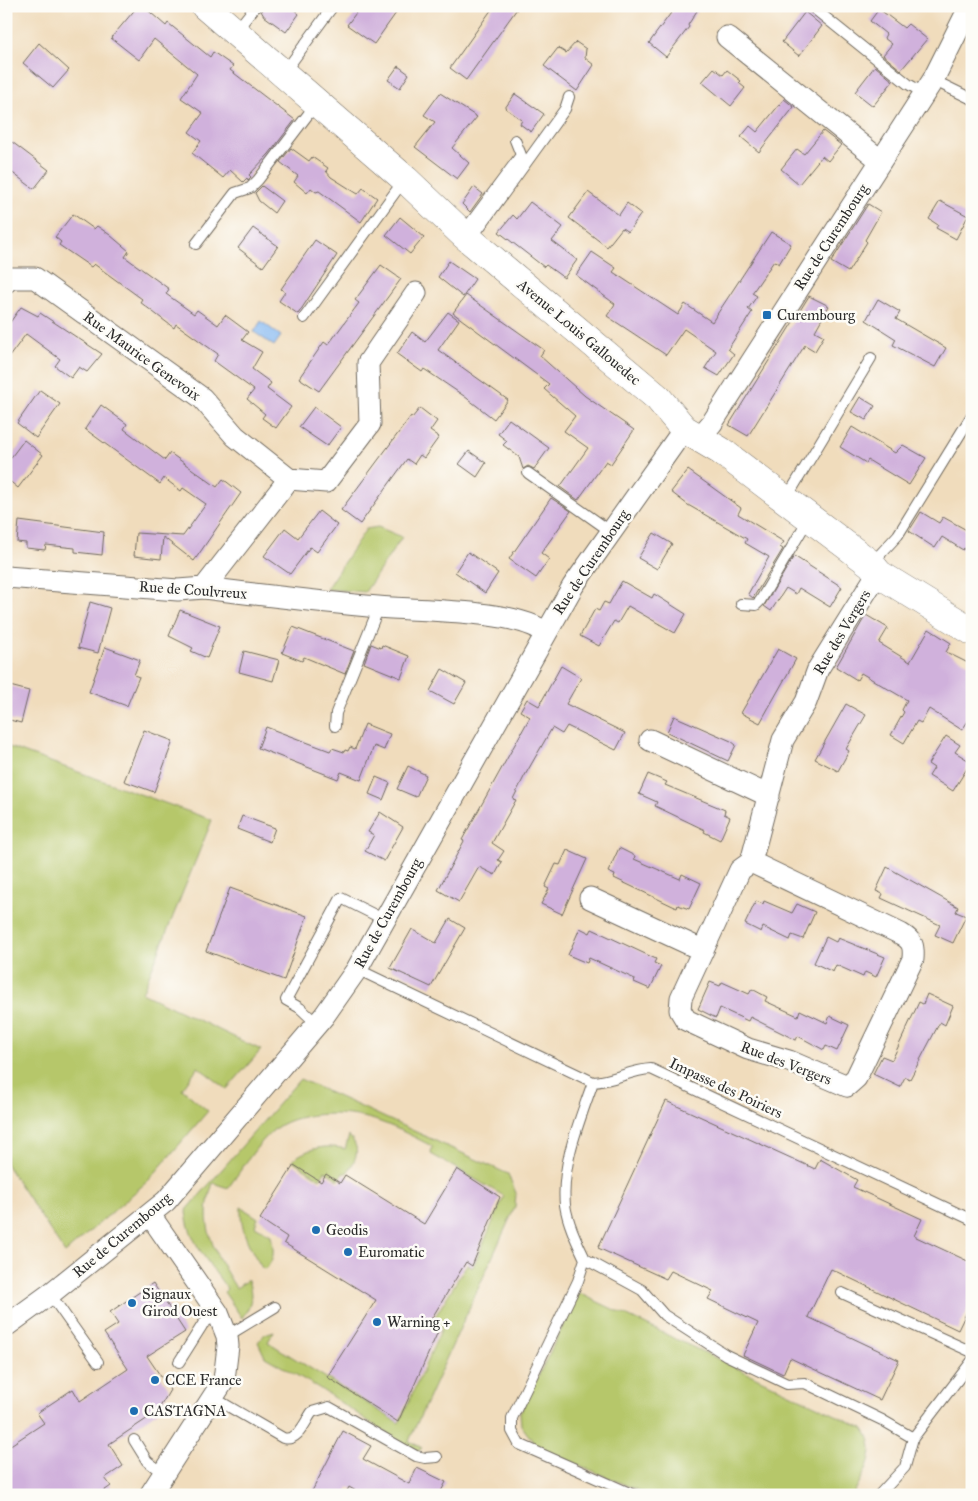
<svg xmlns="http://www.w3.org/2000/svg" width="978" height="1501" viewBox="0 0 978 1501" font-family="'IM FELL Great Primer',serif">
  <style>
    .green { fill: #b6c76a; stroke: #70794a }
    .water { fill: #84b8f2; stroke: #58728e }
    .building { fill: #d0b1dc }
    .lines { fill: none; stroke-linecap: round; stroke-linejoin: round }
    .service-casing { stroke: #70695e; stroke-width: 12 }
    .minor-casing { stroke: #70695e; stroke-width: 23 }
    .secondary-casing { stroke: #70695e; stroke-width: 29 }
    .service { stroke: #fff; stroke-width: 10 }
    .minor { stroke: #fff; stroke-width: 21 }
    .secondary { stroke: #fff; stroke-width: 28 }
    .poi-dot { fill: #1f6fb2; stroke: #fdfcf7; stroke-width: 2 }
    .labels { text-anchor: middle; dominant-baseline: central; stroke-width: 5; stroke-linejoin: round; paint-order: stroke }
    .street-label { font-size: 15px; fill: #2b2b2b; stroke: #fdfcf7 }
    .poi-label { font-size: 15px; fill: #2b2b2b; stroke: #fdfcf7; text-anchor: start }
  </style>
  <rect width="100%" height="100%" fill="#fdfcf7"/>
  <filter id="ink" filterUnits="userSpaceOnUse"><feTurbulence type="fractalNoise" baseFrequency=".02" numOctaves="2"/><feDisplacementMap in="SourceGraphic" scale="10" xChannelSelector="R" yChannelSelector="G"/><feConvolveMatrix kernelMatrix="1 2 1 2 8 2 1 2 1" color-interpolation-filters="sRGB"/></filter>
  <filter id="wash" filterUnits="userSpaceOnUse"><feTurbulence type="fractalNoise" baseFrequency=".0096" numOctaves="4" result="noise"/><feDisplacementMap in="SourceGraphic" scale="20" xChannelSelector="R" yChannelSelector="G"/><feGaussianBlur stdDeviation="1.12" result="paint"/><feColorMatrix in="noise" values="0 0 0 0 0 0 0 0 0 0 0 0 0 0 0 0 0 1.4 0 .05"/><feComposite in="paint" operator="in"/></filter>
  <g filter="url(#wash)">
    <rect width="100%" height="100%" fill="#f0dcbc"/>
    <path class="green" d="M378 527 402 537 365 592 326 589 366 529Z
      M6 746 212 820 142 993 261 1050 227 1089 198 1067 182 1089 208 1111 149 1180 65 1253 6 1164Z
      M300 1079 508 1174 516 1193 515 1207 409 1441 422 1448 418 1451 395 1439 319 1388 265 1357 258 1342 265 1334 274 1331 268 1342 399 1423 442 1328 433 1320 467 1264 473 1267 504 1196 431 1154 432 1146C415 1138 398 1128 380 1122 353 1111 300 1110 276 1128 257 1143 243 1168 228 1188L213 1183C198 1225 214 1252 236 1288L248 1280C253 1296 252 1304 242 1318L224 1292 227 1289C211 1265 188 1241 186 1211Z
      M349 1136C362 1149 356 1159 347 1173H343L339 1180 325 1171 320 1179 292 1160C308 1148 326 1144 345 1149Z
      M241 1207 258 1218 255 1226 271 1235C273 1247 277 1261 264 1269L262 1268C250 1248 240 1232 241 1207Z
      M579 1293 863 1428C881 1451 864 1472 853 1495H649L537 1447 521 1425 520 1413Z"/>
    <path class="water" d="M261 321 281 336 274 346 254 332Z"/>
    <g id="blocks">
      <path class="building" d="M138 6H143L166 26 168 23 210 57 213 52 233 66 230 70 295 120 269 154 249 175 251 177 248 180 247 178 243 182 230 170 223 178 192 153 201 141 189 132 203 113 181 98 197 74 154 39 139 60 111 38Z
        M263 6H290L299 14 286 32 264 16 261 11Z
        M361 6H401L374 44 347 25Z
        M494 6H519L466 80 450 68Z
        M676 6H700L688 25 689 27 666 57 649 43Z
        M879 9 904 28 908 24 927 39 901 70 883 55 892 44 884 38 886 34 870 21Z
        M805 12 822 26 799 56 782 42Z
        M576 42 586 49 585 58 594 65 577 91 544 66 558 48 566 53Z
        M39 43 69 70 53 88 23 63Z
        M398 66 409 74 400 88 388 80Z
        M875 66 893 81 873 106 855 92Z
        M714 68 723 75 727 70 741 81 739 83 745 88 731 106 702 82Z
        M440 93 477 117 452 148 469 163 457 179 415 147 435 122 424 115Z
        M515 94 544 114 531 132 520 124 522 120 505 108Z
        M784 99 794 107 759 152 741 137 750 126 757 132Z
        M823 131 841 145 828 161 822 156 799 184 781 169 797 149 804 154Z
        M12 142 49 170 34 189 6 168V150Z
        M291 148 309 161 312 157 328 168 326 171 331 177 358 194 363 188 377 198 361 222 319 191 316 192 311 188 307 193 294 182 298 176 280 162Z
        M262 186 282 201 274 213 259 201 255 193Z
        M474 187 483 194 470 212 462 204Z
        M588 192 619 215 627 203 641 214 628 232 622 228 607 247 569 218Z
        M940 201 968 216 956 239 936 228 938 225 929 219Z
        M530 202 563 227 552 241 577 260 564 278 546 265 544 267 499 232 513 215 517 219Z
        M868 204 881 212 865 240 867 242 848 272 831 262Z
        M73 214 94 229 97 226 110 235 129 251 125 257 169 289 166 294 194 314 197 310 218 325 225 315 248 332 242 340 262 352 252 369 271 383 267 389 291 407 276 428 262 418 265 414 247 399 254 390 214 361 218 354 176 324 174 328 140 302 142 299 94 264 91 267 59 245 61 242 55 237Z
        M400 217 424 237 410 254 386 235Z
        M253 228 278 246 263 267 238 248Z
        M771 232 791 244 779 264 774 261 752 293 757 296 748 309 752 312 728 349 734 354 719 376 705 368 716 351 684 329 666 355 607 316 615 304 576 275 592 252 616 268 613 272 678 315 685 304 712 322Z
        M315 240 337 255 298 314 279 301 285 292 281 289Z
        M449 261 475 279 463 297 438 277Z
        M381 265 401 279 319 391 299 378 324 342 328 345 359 303 355 300Z
        M466 295 544 350 540 356 585 396 634 430 611 464 606 461 578 500 560 487 588 448 564 431 575 416 544 389 549 384 453 313Z
        M809 296 829 306 815 331 824 336 815 351 805 345 748 436 729 425Z
        M878 299 900 312 896 319 946 348 935 367 893 345 896 339 866 320Z
        M21 307 38 316 40 313 102 354 87 372 79 367 71 378 55 366 60 359 26 334 6 361V328Z
        M448 312 459 320 438 350 508 400 494 419 464 396 424 369 422 372 397 354 412 332 425 342Z
        M40 390 60 404 36 438 17 423Z
        M860 397 875 406 866 420 851 412Z
        M101 405 127 424 124 429 165 460 170 453 217 487 223 479 241 493 194 561 163 537 161 559 134 556 136 533 183 536 206 504 183 488 181 491 164 478 160 484 85 429Z
        M314 407 341 427 327 446 299 427Z
        M420 408 437 421 430 431 439 437 424 458 420 455 414 464 407 459 360 524 341 510 411 416 412 418Z
        M509 419 549 448 534 469 528 466 523 469 519 457 503 445 507 441 498 434Z
        M852 427 895 453 903 445 926 458 909 485 868 460 866 463 840 447Z
        M24 440 43 455 18 488 6 478V464Z
        M469 451 486 463 477 477 459 464Z
        M688 470 741 508 738 514 784 542 780 547 783 549 753 598 748 594 769 557 745 543 747 539 688 505 671 492Z
        M551 498 571 511 541 553 549 559 536 578 509 559Z
        M319 511 337 525 317 552 310 547 290 574 264 556 285 528 298 538Z
        M921 512 939 523 943 517 972 533V553L964 548 963 550 942 537 935 548 909 531Z
        M19 521 104 532 102 555 75 552V548L46 545 45 550 26 548V543L17 542Z
        M654 533 672 544 657 569 638 558Z
        M468 552 498 573 485 593 455 572Z
        M794 556 842 587 830 607 799 588 796 594 786 588 771 611 764 606Z
        M622 581 652 598 654 594 686 614 675 633 628 606 618 623 614 621 599 646 580 636 595 609 599 611 604 602 609 604Z
        M90 602 110 608 98 653 78 648Z
        M180 610 220 626 207 658 191 651 193 648 169 636Z
        M866 615 888 628 879 643 910 662 929 629 951 643 946 652 972 665V715L962 730 929 709 921 723 917 721 904 743 891 735 904 712 902 710 907 700 861 673 857 680 836 667Z
        M293 627 354 651 345 674 304 657 302 661 282 653Z
        M371 644 381 648 382 645 409 656 401 678 364 663Z
        M105 647 140 660 134 675 139 677 127 706 89 692Z
        M778 649 796 659 760 723 741 713Z
        M244 651 279 660 273 681 239 672Z
        M561 666 581 678 566 704 625 733 616 750 567 726 562 734 552 728 524 777 513 799 516 800 492 843 504 851 498 860 502 862 495 875 479 867 459 902 438 890 464 841 462 840 530 717 520 711 527 699 539 706Z
        M442 669 466 683 454 704 430 691Z
        M6 685 29 691 21 723 6 719Z
        M846 704 866 715 846 749 849 751 838 771 815 759Z
        M674 716 731 741 736 745 728 761 667 732Z
        M365 724 390 734 384 750 374 746 361 780 341 772 338 779 258 748 266 727 330 751 332 748 344 752 345 750 348 751 350 747 355 749Z
        M144 730 173 741 154 792 124 781Z
        M946 736 960 745 955 752 971 762 953 791 929 776 934 768 928 764Z
        M408 766 426 775 416 797 397 789Z
        M648 774 667 782 665 785 725 810 724 814 730 817 720 840 704 832 705 830 655 806 657 802 639 794Z
        M376 777 390 783 383 800 369 794Z
        M380 812 403 827 384 861 365 851 374 835 368 832Z
        M242 816 275 828 270 842 237 829Z
        M619 848 635 856 634 859 680 879 682 874 701 883 689 909 678 905 677 908 614 878 615 875 608 872Z
        M567 850 587 859 562 914 541 904 549 889 545 887 556 864 560 865Z
        M887 867 958 907 956 912 966 916 953 943 935 935 940 925 881 898 883 894 876 891Z
        M230 888 307 916 284 980 206 951Z
        M756 901 763 904 764 901 792 913 797 904 815 912 803 939 792 935 790 940 763 927 761 932 745 924Z
        M450 919 465 928 431 987 390 968 412 929 436 943Z
        M580 928 590 933 592 929 656 959 654 963 661 966 650 989 634 982 635 979 589 958 587 963 568 955Z
        M826 937 836 942 838 938 885 957 876 977 865 972 863 977 836 965 833 972 814 963Z
        M710 982 720 986 722 982 749 994 752 989 767 997 765 1001 798 1016 800 1010 827 1023 830 1016 849 1025 837 1051 826 1046 824 1050 798 1036 796 1040 750 1017 748 1021 720 1008 716 1018 698 1009Z
        M927 994 953 1006 945 1025 940 1022 910 1079 905 1077 900 1087 873 1074 882 1056 892 1060 919 1002 923 1004Z
        M666 1101 815 1169 820 1159 857 1180 853 1187 922 1219 914 1236 972 1263V1301L958 1330 831 1269 808 1317 899 1360 880 1400 790 1358 783 1374 743 1355 758 1323 708 1299 713 1291 671 1271 666 1279 598 1248Z
        M294 1165 321 1182 326 1174 340 1183 345 1175 424 1224 457 1169 500 1197 472 1266 466 1262 430 1321 440 1327 398 1422 327 1377 376 1300 284 1243 287 1237 260 1219Z
        M153 1283 185 1332 147 1356 170 1390 157 1412 109 1444 123 1466 105 1478 111 1486 98 1495H6V1448L44 1423 37 1413 73 1389 80 1401 128 1369 104 1333 118 1324 110 1312Z
        M343 1431 371 1446 363 1459 409 1484 417 1468 446 1482 439 1495H363L349 1487 345 1495H310Z"/>
    </g>
  </g>
  <g filter="url(#ink)">
    <use href="#blocks" fill-opacity="0" stroke="#70695e" stroke-width="1"/>
    <g class="lines">
      <g class="service-casing">
        <path id="service" d="M811 6 908 84 924 93
          M235 32 256 6
          M283 74 333 6
          M933 80 972 99
          M463 233 521 155 515 140
          M471 239 565 109 569 97
          M196 244 235 193 250 188 258 180 316 104
          M304 318 404 180
          M528 473 610 531
          M786 499 871 358
          M872 563 898 535 972 415
          M741 604 756 605 760 601 809 518
          M335 726 336 713 379 607
          M357 969 593 1082C614 1081 630 1070 651 1069L972 1220
          M317 1024 300 1008 286 1000 341 898 385 920
          M593 1082C580 1120 561 1164 565 1205 568 1224 577 1242 585 1259L578 1281 512 1418V1431L519 1444 634 1495
          M585 1259 642 1290 664 1315 726 1355 787 1384 805 1383 882 1420 913 1438
          M842 1293 972 1352
          M50 1294 98 1362
          M227 1336 275 1307
          M179 1362 203 1324 218 1313
          M214 1398 283 1438C298 1442 305 1422 312 1412L329 1407 416 1456 425 1458 437 1457
          M134 1440 147 1461 164 1474
          M879 1495 905 1467 913 1438 972 1361"/>
      </g>
      <g class="minor-casing">
        <path id="minor" d="M727 37 881 161
          M6 282 10 278H35L202 398 235 436 289 479
          M699 438 712 423 933 80 970 6
          M289 479 326 482 370 424 368 363 416 293
          M6 577 178 590 204 588C262 595 320 602 378 607 420 611 513 609 545 632
          M204 588 289 479
          M650 740 769 796
          M751 862 901 934C913 941 914 946 913 959L856 1078 847 1086 789 1061 748 1049 686 1020 680 1010 681 998 740 870 751 862 783 740 806 702 818 669 874 579 879 574
          M590 898 702 950
          M150 1215 218 1313 227 1336 228 1346 224 1380 150 1495
          M6 1326 50 1294 166 1201 324 1016 357 969 573 586 684 429"/>
      </g>
      <g class="secondary-casing">
        <path id="secondary" d="M205 6 405 179 464 235 658 398 684 429 721 451 871 564 879 574 972 631"/>
      </g>
      <use href="#service" class="service"/>
      <use href="#minor" class="minor"/>
      <use href="#secondary" class="secondary"/>
    </g>
  </g>
  <g class="poi-dot">
    <rect x="762" y="310" width="10" height="10" rx="2.5"/>
    <circle cx="316" cy="1230" r="5"/>
    <circle cx="348" cy="1252" r="5"/>
    <circle cx="132" cy="1303" r="5"/>
    <circle cx="377" cy="1322" r="5"/>
    <circle cx="155" cy="1380" r="5"/>
    <circle cx="134" cy="1411" r="5"/>
  </g>
  <g class="labels">
    <g class="street-label">
      <text transform="translate(831 237) rotate(-57)">Rue de Curembourg</text>
      <text transform="translate(579 332) rotate(40)">Avenue Louis Gallouedec</text>
      <text transform="translate(142 356) rotate(36)">Rue Maurice Genevoix</text>
      <text transform="translate(591 562) rotate(-56)">Rue de Curembourg</text>
      <text transform="translate(193 590) rotate(4)">Rue de Coulvreux</text>
      <text transform="translate(842 632) rotate(-59)">Rue des Vergers</text>
      <text transform="translate(388 913) rotate(-61)">Rue de Curembourg</text>
      <text transform="translate(786 1063) rotate(21)">Rue des Vergers</text>
      <text transform="translate(726 1088) rotate(25)">Impasse des Poiriers</text>
      <text transform="translate(122 1235) rotate(-40)">Rue de Curembourg</text>
    </g>
    <g class="poi-label">
      <text x="777" y="315">Curembourg</text>
      <text x="326" y="1230">Geodis</text>
      <text x="358" y="1252">Euromatic</text>
      <text x="142" y="1294">Signaux<tspan x="142" dy="17">Girod Ouest</tspan></text>
      <text x="387" y="1322">Warning +</text>
      <text x="165" y="1380">CCE France</text>
      <text x="144" y="1411">CASTAGNA</text>
    </g>
  </g>
  <rect width="978" height="1501" fill="none" stroke="#fdfcf7" stroke-width="25"/>
</svg>
